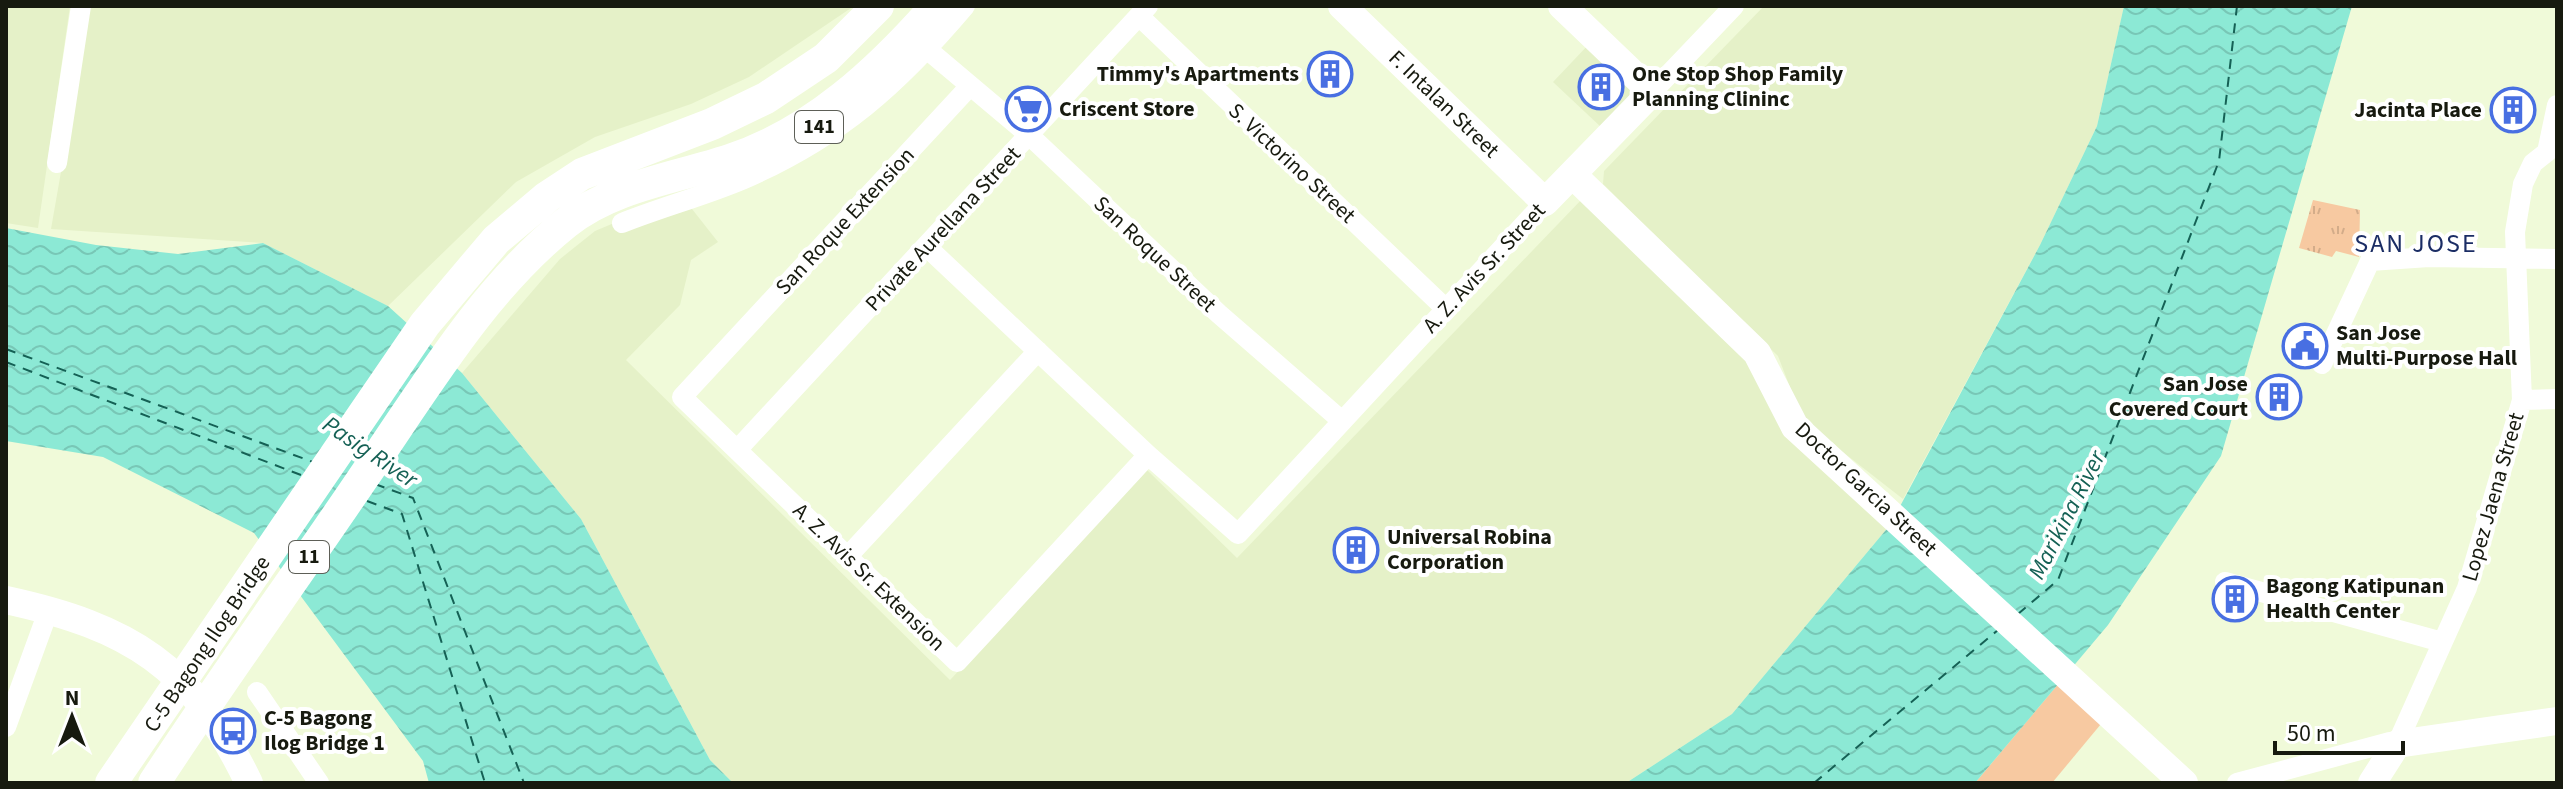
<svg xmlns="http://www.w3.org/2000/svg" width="2563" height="789" viewBox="0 0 2563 789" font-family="'Source Sans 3',sans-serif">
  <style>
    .built { fill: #e5f1c8 }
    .grass { fill: #f7c9a1 }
    .park { fill: url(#park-tufts) }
    .water { fill: url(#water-waves) }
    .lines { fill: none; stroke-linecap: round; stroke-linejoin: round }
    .ferry { stroke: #156155; stroke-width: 2; stroke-dasharray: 10 8; stroke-linecap: butt }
    .street { stroke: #fff; stroke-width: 20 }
    .secondary { stroke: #fff; stroke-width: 28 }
    .primary { stroke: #fff; stroke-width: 32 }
    .labels { text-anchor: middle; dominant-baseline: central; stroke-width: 8; stroke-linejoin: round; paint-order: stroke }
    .shield { fill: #fff; stroke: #5d5f57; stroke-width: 2 }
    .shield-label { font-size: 20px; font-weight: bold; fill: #171a0f }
    .poi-label { font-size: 22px; font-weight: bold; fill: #171a0f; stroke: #fff; text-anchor: start }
    .street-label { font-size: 22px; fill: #171a0f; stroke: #fff }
    .water-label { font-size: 24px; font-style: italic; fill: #156155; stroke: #fff }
    .quarter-label { font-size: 26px; letter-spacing: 2px; fill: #1b2d64; stroke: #fff }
  </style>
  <defs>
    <pattern id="park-tufts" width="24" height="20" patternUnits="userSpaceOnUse" patternTransform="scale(2)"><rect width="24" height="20" fill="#f7c9a1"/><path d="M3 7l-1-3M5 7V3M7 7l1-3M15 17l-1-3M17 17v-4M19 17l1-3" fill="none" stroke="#d3ac89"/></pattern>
    <pattern id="water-waves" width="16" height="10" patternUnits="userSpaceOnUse" patternTransform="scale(2)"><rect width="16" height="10" fill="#8ce9d5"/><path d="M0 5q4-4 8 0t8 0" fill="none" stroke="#78c7b6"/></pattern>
  </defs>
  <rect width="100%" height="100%" fill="#f0fad9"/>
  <path class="built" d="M6 6H70L38 228 6 223Z
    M90 6H854L749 77 691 104 595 137 516 182 388 306 263 243 51 229Z
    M1764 6H2124L2097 126 2040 245 1903 499 1803 421 1778 356 1603 184 1604 171Z
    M1590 43 1634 90 1602 128 1553 82Z
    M681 195 718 242 691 260 680 305 626 360 950 680 1147 470 1237 558 1583 198 1734 339 1890 525 1732 714 1626 783H733L710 760 581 519 462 373 560 259 595 231Z"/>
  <path class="grass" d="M2059 683 2101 724 2052 783H1975Z"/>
  <path class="park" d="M2313 200 2360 210 2359 257 2336 251 2332 257 2299 248Z"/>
  <path class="water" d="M2124 6H2352L2221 456 2108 625 1975 783H1626L1732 714 1890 525 2040 245 2097 126Z
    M6 228 96 245 178 254 263 243 388 306 462 373 581 519 710 760 733 783H429L423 761 254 533 103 457 6 441Z"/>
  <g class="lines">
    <path class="ferry" d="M6 349 313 462
      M6 362 301 475
      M375 484 413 498 524 783
      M367 501 402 514 485 783
      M2018 614 2058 580 2219 161 2237 6
      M1814 783 1998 630"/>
    <path class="street" d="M1139 16 1446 309
      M928 50 1029 135 1219 314 1342 421
      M970 86 682 397 957 662 1148 455
      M1652 92 1734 6
      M2547 152 2557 105
      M57 163 81 6
      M622 223C662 207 704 196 744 179 840 137 898 85 965 6
      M927 247 1148 455 1238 534 1545 202
      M2322 364 2370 261 2429 257 2557 259
      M2522 400 2557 399
      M737 450 1148 6
      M848 556 1038 351
      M2225 582 2442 642
      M257 692 319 783
      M6 727 49 609
      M2397 744 2467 588 2522 400 2515 232 2523 184 2533 163 2547 152
      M2237 783 2390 742"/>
    <path class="secondary" d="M1342 6 1545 202 1652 92 1562 6
      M1573 175 1757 353 1795 427 2184 783
      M6 600C130 627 193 666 249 783
      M2372 783 2397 744 2557 721"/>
    <path class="primary" d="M111 783 425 324 496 240 547 197 582 174 712 124 766 98 826 58 878 6
      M154 783C221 680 294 580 363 478 424 390 482 290 566 223 612 186 676 178 730 160 813 133 880 70 936 6"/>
  </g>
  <defs>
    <g id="building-ring" transform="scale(2.3)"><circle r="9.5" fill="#fff" stroke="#486fe2" stroke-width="1.5"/><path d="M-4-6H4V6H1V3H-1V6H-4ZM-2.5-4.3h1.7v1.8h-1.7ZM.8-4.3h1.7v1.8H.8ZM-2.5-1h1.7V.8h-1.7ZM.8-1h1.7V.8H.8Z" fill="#486fe2"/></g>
    <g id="supermarket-ring" transform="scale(2.3)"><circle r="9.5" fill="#fff" stroke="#486fe2" stroke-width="1.5"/><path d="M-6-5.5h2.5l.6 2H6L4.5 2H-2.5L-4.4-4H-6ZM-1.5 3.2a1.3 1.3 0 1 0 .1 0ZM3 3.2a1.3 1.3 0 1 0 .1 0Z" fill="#486fe2"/></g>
    <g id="civic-ring" transform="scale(2.3)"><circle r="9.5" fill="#fff" stroke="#486fe2" stroke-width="1.5"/><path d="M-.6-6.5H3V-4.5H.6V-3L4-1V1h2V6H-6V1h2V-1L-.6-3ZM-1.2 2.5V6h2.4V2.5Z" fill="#486fe2"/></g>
    <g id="bus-ring" transform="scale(2.3)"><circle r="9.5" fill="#fff" stroke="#486fe2" stroke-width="1.5"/><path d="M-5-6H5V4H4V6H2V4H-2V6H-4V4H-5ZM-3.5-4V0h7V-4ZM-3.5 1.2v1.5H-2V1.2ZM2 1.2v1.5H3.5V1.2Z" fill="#486fe2"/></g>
  </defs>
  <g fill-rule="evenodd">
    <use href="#building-ring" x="1330" y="74"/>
    <use href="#building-ring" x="1601" y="87"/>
    <use href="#supermarket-ring" x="1028" y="109"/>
    <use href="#building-ring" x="2513" y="110"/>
    <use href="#civic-ring" x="2305" y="346"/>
    <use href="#building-ring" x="2279" y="397"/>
    <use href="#building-ring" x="1356" y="550"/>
    <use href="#building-ring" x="2235" y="599"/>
    <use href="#bus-ring" x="233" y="731"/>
  </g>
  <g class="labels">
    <g class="shield">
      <rect x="795" y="111" width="48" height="32" rx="6"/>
      <rect x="289" y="541" width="40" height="32" rx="6"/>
    </g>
    <g class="shield-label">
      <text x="819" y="127">141</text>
      <text x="309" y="557">11</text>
    </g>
    <g class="poi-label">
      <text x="1299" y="74" text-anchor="end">Timmy's Apartments</text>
      <text x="1632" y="74">One Stop Shop Family<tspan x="1632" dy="25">Planning Clininc</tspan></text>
      <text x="1059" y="109">Criscent Store</text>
      <text x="2482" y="110" text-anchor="end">Jacinta Place</text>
      <text x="2336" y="333">San Jose<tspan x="2336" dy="25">Multi-Purpose Hall</tspan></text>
      <text x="2248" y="384" text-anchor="end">San Jose<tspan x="2248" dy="25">Covered Court</tspan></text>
      <text x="1387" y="537">Universal Robina<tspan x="1387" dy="25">Corporation</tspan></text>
      <text x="2266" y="586">Bagong Katipunan<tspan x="2266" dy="25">Health Center</tspan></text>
      <text x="264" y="718">C-5 Bagong<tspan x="264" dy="25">Ilog Bridge 1</tspan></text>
    </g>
    <g class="street-label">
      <text transform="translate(1444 104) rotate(44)">F. Intalan Street</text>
      <text transform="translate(1292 163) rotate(43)">S. Victorino Street</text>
      <text transform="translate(845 221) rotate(-47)">San Roque Extension</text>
      <text transform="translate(943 229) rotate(-47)">Private Aurellana Street</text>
      <text transform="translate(1155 254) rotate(43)">San Roque Street</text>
      <text transform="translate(1484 268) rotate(-47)">A. Z. Avis Sr. Street</text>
      <text transform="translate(1866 489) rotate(43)">Doctor Garcia Street</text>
      <text transform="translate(2493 497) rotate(-74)">Lopez Jaena Street</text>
      <text transform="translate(869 577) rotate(44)">A. Z. Avis Sr. Extension</text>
      <text transform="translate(207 644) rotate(-56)">C-5 Bagong Ilog Bridge</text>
    </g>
    <g class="water-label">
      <text transform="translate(370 452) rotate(34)">Pasig River</text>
      <text transform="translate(2067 515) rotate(-63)">Marikina River</text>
    </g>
    <g class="quarter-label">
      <text x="2416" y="243">SAN JOSE</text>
    </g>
  </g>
  <rect width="2563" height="789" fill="none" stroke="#171a0f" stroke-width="16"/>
  <g transform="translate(72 717)" stroke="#ffffff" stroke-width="6" paint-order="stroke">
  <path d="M0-6L14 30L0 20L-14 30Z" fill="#171a0f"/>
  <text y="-12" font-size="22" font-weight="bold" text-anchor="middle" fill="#171a0f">N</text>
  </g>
  <path d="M2275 741v12h128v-12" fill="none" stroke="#171a0f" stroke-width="4"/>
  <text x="2287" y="741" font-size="24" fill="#171a0f" stroke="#ffffff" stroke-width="6" paint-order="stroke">50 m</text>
</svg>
